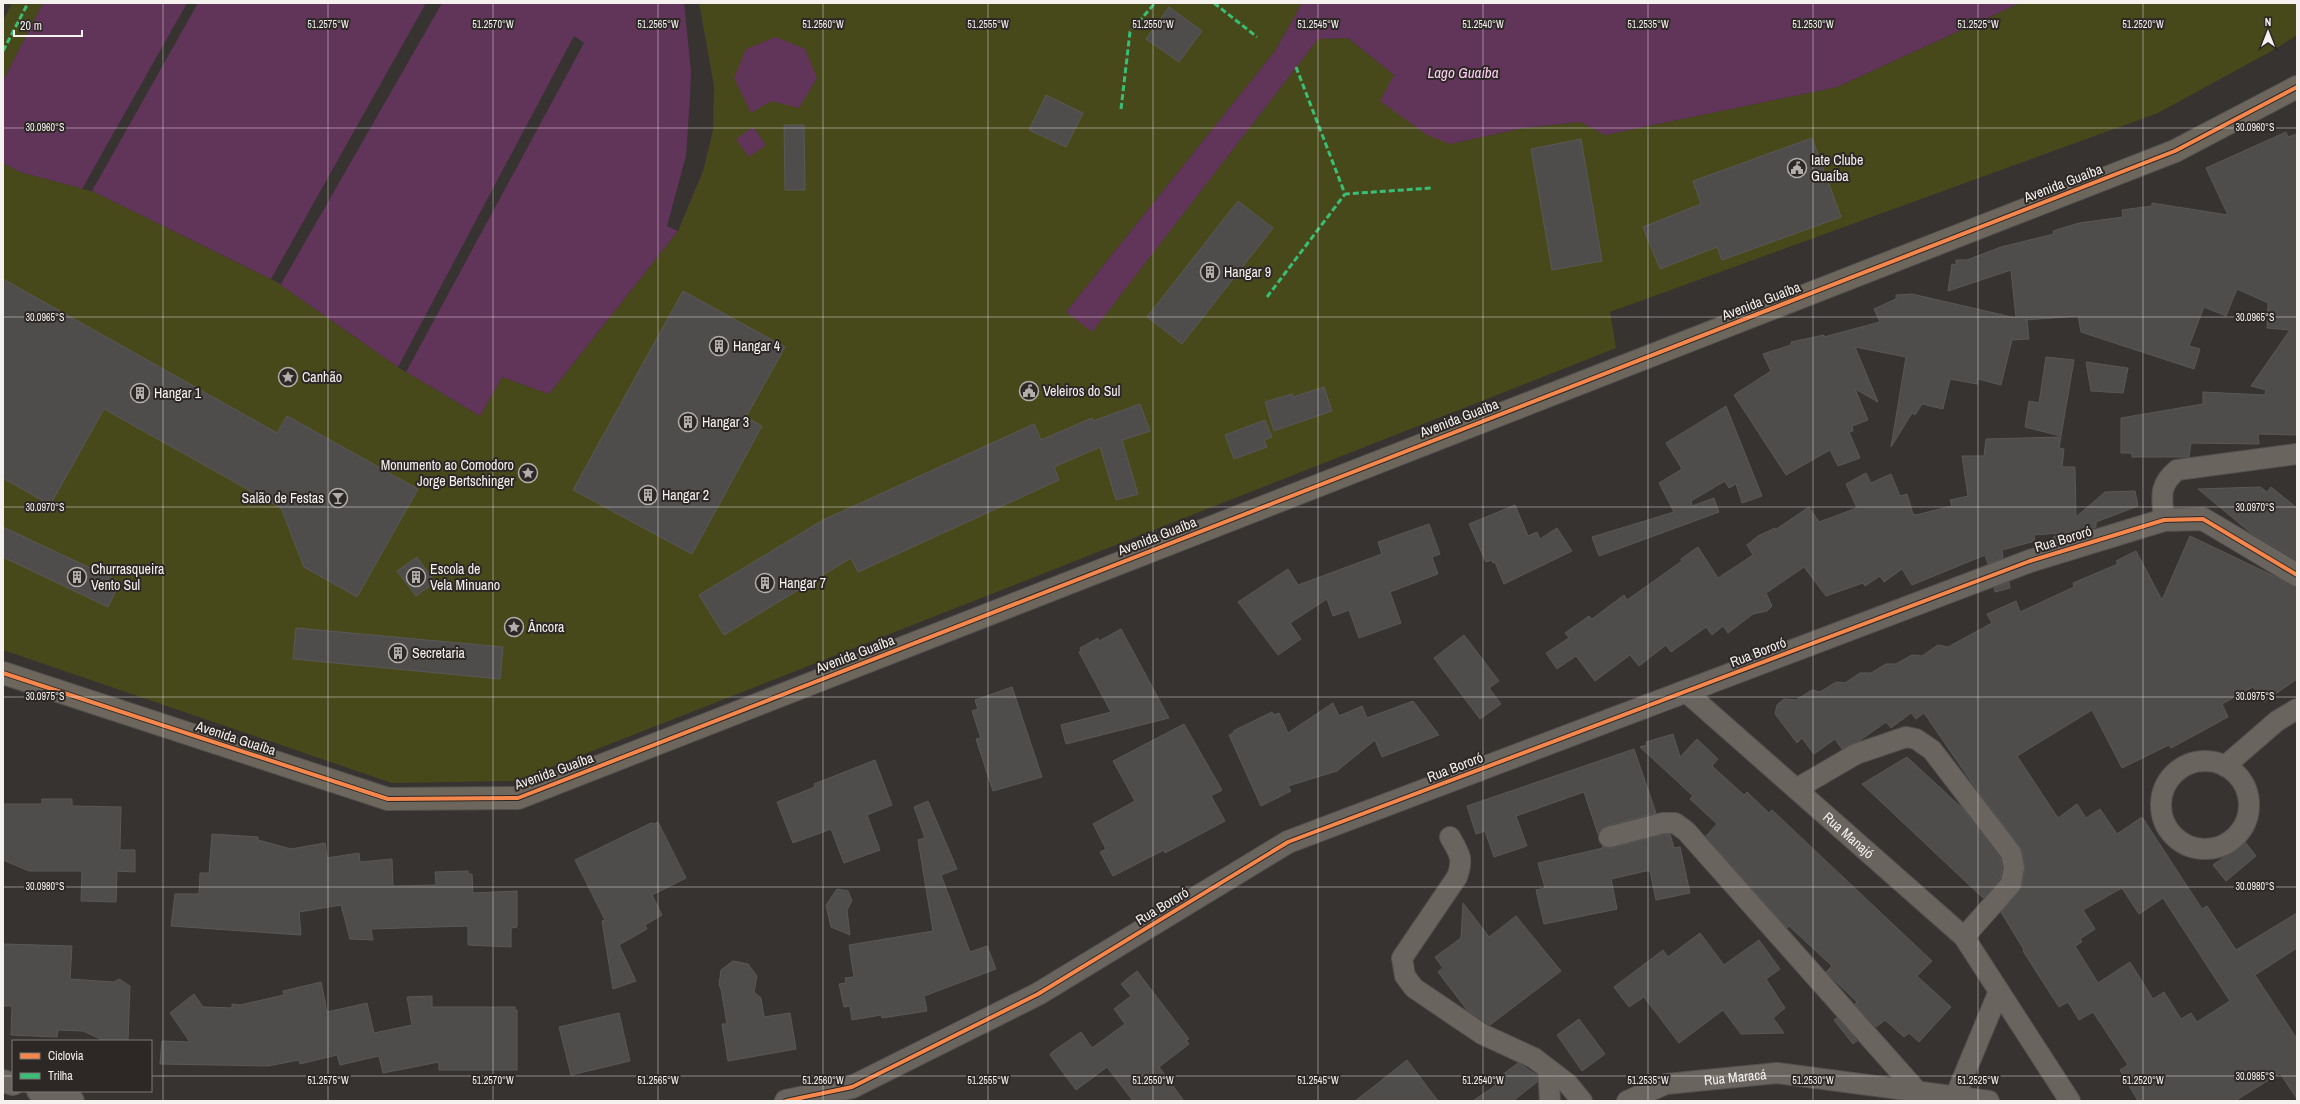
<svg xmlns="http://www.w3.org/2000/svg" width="2300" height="1104" viewBox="0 0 2300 1104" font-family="'Archivo Narrow',sans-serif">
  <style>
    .green { fill: #48491a }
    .water { fill: #613459 }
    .pier { fill: #363331 }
    .building { fill: #4f4d4c; stroke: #5a5857; fill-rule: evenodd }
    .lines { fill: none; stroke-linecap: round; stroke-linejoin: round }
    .minor-casing { stroke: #545150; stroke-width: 22 }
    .tertiary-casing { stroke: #545150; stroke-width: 24 }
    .secondary-casing { stroke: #545150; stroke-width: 24 }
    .minor { stroke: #69645e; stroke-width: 20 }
    .tertiary { stroke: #69645e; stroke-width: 22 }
    .secondary { stroke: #6c665c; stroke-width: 22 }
    .quiet { stroke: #3abd76; stroke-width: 3; stroke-dasharray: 6 3; stroke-linecap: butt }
    .cycleway-casing { stroke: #2d2826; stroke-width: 6 }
    .cycleway { stroke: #f5874c; stroke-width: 4 }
    .ticks { fill: none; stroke: #f4f1ef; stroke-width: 1; stroke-opacity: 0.45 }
    .labels { text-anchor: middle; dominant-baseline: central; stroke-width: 4; stroke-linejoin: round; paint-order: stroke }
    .poi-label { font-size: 14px; fill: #f4f1ef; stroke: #2d2826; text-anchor: start }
    .street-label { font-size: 14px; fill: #f4f1ef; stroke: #2d2826 }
    .water-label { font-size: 15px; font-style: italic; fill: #fdcdf3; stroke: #2d2826 }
    .ticks-label { font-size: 10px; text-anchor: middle; fill: #f4f1ef; stroke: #2d2826; stroke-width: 4; stroke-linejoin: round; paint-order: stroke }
  </style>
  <rect width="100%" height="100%" fill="#363331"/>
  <path class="green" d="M12 3H43L3 81V21Z
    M699 3H1302L1275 51 1066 312 1092 331 1318 39 1348 38 1394 75 1450 144 1523 128 1581 122 1605 135 1837 87 2020 3H2297V35L2277 48 2158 113 1610 312 1616 348 516 781 392 783 3 650V163L20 172 92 191 275 281 398 367 480 416 502 377 549 394 678 231 688 205 714 87Z"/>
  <path class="water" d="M43 3H699L714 87 713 130 703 171 678 231 549 394 502 377 480 416 398 367 275 281 92 191 20 172 3 163V81Z
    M1302 3H2020L1837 87 1605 135 1580 122 1523 128 1450 144 1427 135 1380 101 1394 75 1348 38 1318 39 1092 332 1066 312 1275 51Z
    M776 37 805 49 817 78 799 108 771 101 751 113 734 78 746 49Z
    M753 127 766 145 749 157 736 139Z"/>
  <path class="pier" d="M187 3H198L92 191 82 189Z
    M426 3H442L281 284 271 279Z
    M684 3H699L714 87 713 130 703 171 678 231 667 226 686 156 690 97 691 71Z
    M574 36 584 43 406 372 398 367Z"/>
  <path class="building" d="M1169 7 1202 31 1179 62 1146 39Z
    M1046 95 1083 113 1066 147 1029 130Z
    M784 125H804L805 190H785Z
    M2286 132 2288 137 2297 134V435L2258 434 2259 444 2191 443 2189 457H2132V453H2121V418L2203 404V392L2265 395 2266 390 2251 386 2290 330 2267 328 2268 303 2237 289 2226 316 2204 307 2189 346 2200 349 2194 369 2081 332 2078 316 2025 320H2027L2029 339 2012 340 2001 385 1978 379 1977 384 1950 379 1943 409 1922 404 1915 415 1912 413 1891 447 1906 357 1855 347 1878 402 1855 389 1868 420 1852 426 1853 431 1849 432 1860 458 1838 466 1830 450 1786 475 1734 395 1771 371 1763 354 1791 345V342L1824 335V337L1880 322 1874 309 1896 299V295L1912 294 2016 318 2011 270 1948 291 1952 264 1956 265V260H1967L2001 247 2054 234 2053 231 2079 223 2123 217 2122 210 2152 206V203L2228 215 2206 168Z
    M1812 138 1841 217 1722 260 1717 247 1660 269 1643 227 1701 204 1693 181Z
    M1581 139 1602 261 1552 270 1531 149Z
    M1238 201 1273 228 1182 344 1147 317Z
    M3 279 277 433 287 416 418 489 357 597 304 567 281 508 104 409 50 505 3 478Z
    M683 291 785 347 746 417 762 426 692 554 573 490Z
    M2046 357 2074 360 2061 436 2025 427 2029 401 2039 403Z
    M2086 362 2128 368 2123 393 2091 391Z
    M1324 387 1332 411 1274 431 1265 402 1292 394 1293 397Z
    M1140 404 1150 431 1122 440 1138 494 1116 500 1100 447 1054 467 1059 480 858 572 851 558 724 635 699 595 823 520 1034 424 1041 440 1092 418 1093 421Z
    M1726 406 1762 496 1742 503 1736 484 1729 488 1725 481 1691 501 1692 506 1714 498 1719 512 1599 556 1592 537 1674 512 1659 483 1682 469 1666 443Z
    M1265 420 1272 437 1264 440 1267 447 1234 459 1225 435Z
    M2061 437 2059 448 2064 449 2062 467H2075L2076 517 2105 492 2135 491 2138 506 2096 522V527L2088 530 2048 542 2059 533 2034 535 2035 541 2002 550 2003 558 1988 564 1985 555 1912 585 1902 569 1884 582 1880 576 1865 586 1863 583 1826 596 1804 567 1766 593 1772 606 1767 611 1753 614 1728 633 1723 626 1712 635 1706 627 1671 652 1666 645 1639 666 1630 655 1595 681 1576 656 1557 669 1546 653 1569 638 1565 633 1589 616 1592 619 1624 595 1627 600 1682 561 1681 559 1698 547 1718 578 1753 555 1747 545 1758 536 1775 528V530L1809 507 1819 522 1857 508 1846 484 1866 473 1871 483 1891 474 1900 496 1907 494 1913 514 1916 515 1952 506 1950 500 1968 496 1962 456H1984L1986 439Z
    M2260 487 2267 492 2271 487 2297 508V560L2251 533 2198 489Z
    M1515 505 1528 536 1537 532 1540 539 1557 528 1572 551 1504 584 1495 562 1493 563 1492 560 1486 562 1469 524Z
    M1429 524 1440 554 1432 557 1438 574 1390 592 1401 623 1359 638 1349 610 1333 616 1327 599 1290 623 1301 639 1278 655 1238 602 1288 569 1298 585 1382 554 1378 542Z
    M3 527 120 582 108 607 3 557Z
    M2190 536 2297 587V679L2264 702 2253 687 2222 704 2228 717 2171 748 2169 745 2122 768 2092 710 2017 756 2058 818 2077 804 2086 818 2100 809 2117 834 2142 817 2202 909 2207 906 2236 950 2297 913V948L2255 975 2297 1039V1099L2280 1073 2235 1101H2138L2120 1070 2128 1065 2093 1012 2079 1020 2068 1002 2059 1007 2023 951 2024 950 2001 912 2022 886 2025 869 2022 850 1975 787 1924 713 1916 719 1911 713 1891 728 1886 722 1859 741 1842 749 1835 739 1814 754 1802 738 1797 743 1775 714 1777 705 1784 699 1796 700 1812 690 1820 692 1836 682 1845 683 1860 673H1871L1886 664H1896L1912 655 1922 656 1938 645 1948 647 1992 623 1987 614 2016 601 2020 612 2074 587 2073 583 2118 564 2116 561 2136 551 2162 600ZM2122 888 2139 914 2163 898 2230 1001 2197 1022 2191 1013 2181 1019 2164 992 2153 999 2130 962 2098 983 2075 946 2082 942 2080 939 2095 929 2083 910Z
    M417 557 435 582 416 596 397 571Z
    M2009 582 2010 588 1995 592 1994 588Z
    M296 628 503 647 500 679 293 659Z
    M1121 629 1169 718 1066 744 1061 725 1111 712 1079 652 1081 651 1080 648 1098 638 1099 641Z
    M1464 635 1499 681 1489 688 1501 704 1480 719 1434 658Z
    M1012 687 1042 777 993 791 976 739 981 738 972 711 978 709 975 700Z
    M1413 701 1439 735 1382 757 1375 740 1337 771 1288 786 1291 791 1261 806 1229 735 1234 733 1233 731 1272 712 1274 715 1279 713 1288 733 1333 703 1339 716 1362 706 1367 718Z
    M1184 724 1222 790 1211 796 1225 821 1165 853 1164 850 1113 876 1100 852 1106 849 1093 824 1135 801 1113 761Z
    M1673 734 1680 757 1697 739 1718 759 1712 766 1744 795 1747 792 1769 813 1772 810 1932 961 1917 976 1951 1007 1919 1042 1909 1033 1904 1037 1885 1020 1876 1027 1855 1004 1857 1002 1826 972 1832 966 1789 926 1787 928 1706 836 1717 824 1690 799 1693 796 1640 747 1647 745 1646 742Z
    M1634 749 1656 813 1606 826 1598 834 1584 792 1516 816 1527 846 1494 857 1485 831 1476 834 1467 806Z
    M1907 757 1962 808 2000 858 2002 867 2000 879 1983 898 1862 784Z
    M875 760 892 805 867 815 880 850 844 863 831 829 793 843 777 802 815 787 814 784Z
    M42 799H72V806L121 807 120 850H135V872L117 871 116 902 81 901 82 871H29L3 860V804H42Z
    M928 801 957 869 941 875 970 952 987 946 996 969 924 996 927 1011 882 1018 881 1015 852 1020 850 1006 844 1007 839 984 846 983 845 978 854 977 849 945 933 931 918 840 925 838 914 807Z
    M658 822 686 878 652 895 662 915 645 925 647 929 619 945 636 981 613 989 602 921 605 920 575 860 651 823 654 824Z
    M212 834 258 837V840L291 849 325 843 327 858 359 853 360 862 392 859 393 886 436 885 435 872 468 871V874H472L473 893 517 891V927L511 928V947L468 945V926L371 929 373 940 350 939 341 905 299 912 301 935 171 926 175 894H199L200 873H209Z
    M1664 834H1670L1674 848 1680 847 1690 893 1656 900 1650 871H1646L1611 879 1617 909 1544 924 1536 890 1545 888 1538 863 1603 848 1602 846 1612 848Z
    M2245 842 2256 856 2226 881 2213 865Z
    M837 889 848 891 852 901 847 910 850 935 831 927 826 905Z
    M1463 903 1489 937 1516 916 1561 971 1490 1025 1467 1010 1438 972 1443 968 1435 957 1461 938Z
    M1700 933 1724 965 1759 940 1780 969 1766 979 1785 1008 1773 1018 1784 1033 1741 1034 1723 1010 1679 1043 1644 997 1629 1007 1614 987 1663 950 1668 957Z
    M3 944 72 946 70 979 114 982 119 979 130 986 128 1041H105L83 1031 58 1030 57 1037 11 1035 12 1006H3Z
    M733 961 748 964 757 976 754 992 761 998 764 1017 790 1013 796 1049 728 1061 722 1024H727L721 989 719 985 721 970Z
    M1137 971 1189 1039 1186 1040 1189 1044 1159 1067 1184 1101H1133L1107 1067 1076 1090 1050 1055 1052 1052 1081 1032 1092 1048 1125 1024 1114 1009 1131 996 1121 984Z
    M321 982 327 1012 367 1003 374 1033 412 1025 407 997 432 996V1007H515V1010H517V1070H439V1062L383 1073 379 1056 340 1065 337 1055 300 1064 299 1060 268 1066 160 1064 162 1041 190 1042 170 1013 194 994 203 1007 232 1008V1004L240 1005 284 995 283 991Z
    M619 1013 630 1061 571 1075 559 1027Z
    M1837 1018 1857 1041 1853 1044 1834 1020Z
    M1579 1019 1605 1054 1582 1071 1557 1035Z
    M1407 1060 1438 1101H1355L1377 1084Z
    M1518 1063 1537 1075V1082L1513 1101H1473L1496 1085 1493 1082Z"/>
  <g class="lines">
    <g class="minor-casing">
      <g id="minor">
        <path d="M2164 520C2162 497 2158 486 2177 470L2297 454"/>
        <path id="s1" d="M1685 691 1964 937 2070 1101"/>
        <circle cx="2205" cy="805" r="44"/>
        <path d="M2225 766 2277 721 2297 709"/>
        <path d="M1796 789 1856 754 1906 737 1916 739 1932 750 2011 853 2014 867 2011 884 1964 937"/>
        <path d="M1450 837C1459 853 1464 858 1457 877L1402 958 1405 976 1414 988 1482 1034 1534 1058 1568 1084 1582 1101"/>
        <path d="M1609 837 1663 823H1675L1686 831 1918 1092"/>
        <path d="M1548 1069 1550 1101"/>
        <path d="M1955 1097 1999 991"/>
        <path id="s2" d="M1627 1101 1666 1084 1777 1073 1989 1101"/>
      </g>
    </g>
    <g class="tertiary-casing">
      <path id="tertiary" d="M3 1081 13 1084
        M38 1091 73 1101
        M786 1101 852 1087 1038 994 1288 842 2030 561 2164 520 2203 519 2297 575"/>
    </g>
    <g class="secondary-casing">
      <path id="secondary" d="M3 673 388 799 518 798 2175 151 2297 87"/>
    </g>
    <use href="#minor" class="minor"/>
    <use href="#tertiary" class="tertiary"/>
    <use href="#secondary" class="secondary"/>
    <path class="quiet" d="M1214 3 1257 37
      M3 51 28 3
      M1296 67 1345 194 1431 188
      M1121 109 1130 32 1155 3
      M1267 297 1345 194"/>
    <g class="cycleway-casing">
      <path id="cycleway" d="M3 673 388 799 518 798 2175 151 2297 87
        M786 1101 852 1087 1038 994 1288 842 2030 561 2164 520 2203 519 2297 575"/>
    </g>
    <use href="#cycleway" class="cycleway"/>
  </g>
  <path class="ticks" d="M163 3V1101M328 3V1101M493 3V1101M658 3V1101M823 3V1101M988 3V1101M1153 3V1101M1318 3V1101M1483 3V1101M1648 3V1101M1813 3V1101M1978 3V1101M2143 3V1101M3 128H2297M3 317H2297M3 507H2297M3 697H2297M3 887H2297M3 1076H13M151 1076H2297"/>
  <defs>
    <g id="civic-ring" transform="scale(1)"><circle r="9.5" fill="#2d2826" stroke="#b2aeac" stroke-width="1.5"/><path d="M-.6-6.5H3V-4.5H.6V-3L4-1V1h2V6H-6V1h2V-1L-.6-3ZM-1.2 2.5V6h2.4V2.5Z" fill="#b2aeac"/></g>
    <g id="building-ring" transform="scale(1)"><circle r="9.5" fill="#2d2826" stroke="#b2aeac" stroke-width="1.5"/><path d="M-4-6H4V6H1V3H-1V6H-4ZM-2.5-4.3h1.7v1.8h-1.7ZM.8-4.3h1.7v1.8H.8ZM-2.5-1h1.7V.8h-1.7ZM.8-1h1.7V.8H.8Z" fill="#b2aeac"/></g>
    <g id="sight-ring" transform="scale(1)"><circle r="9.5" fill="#2d2826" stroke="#b2aeac" stroke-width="1.5"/><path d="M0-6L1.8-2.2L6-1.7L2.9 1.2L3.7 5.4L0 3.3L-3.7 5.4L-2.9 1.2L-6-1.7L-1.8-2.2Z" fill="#b2aeac"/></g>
    <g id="bar-ring" transform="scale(1)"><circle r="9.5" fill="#2d2826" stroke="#b2aeac" stroke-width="1.5"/><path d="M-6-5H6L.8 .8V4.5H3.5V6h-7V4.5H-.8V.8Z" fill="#b2aeac"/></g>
  </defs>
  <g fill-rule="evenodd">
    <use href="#civic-ring" x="1797" y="168"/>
    <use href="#building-ring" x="1210" y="272"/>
    <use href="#building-ring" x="719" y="346"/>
    <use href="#sight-ring" x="288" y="377"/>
    <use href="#civic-ring" x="1029" y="391"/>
    <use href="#building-ring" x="140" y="393"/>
    <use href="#building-ring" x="688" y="422"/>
    <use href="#sight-ring" x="528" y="473"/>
    <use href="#building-ring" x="648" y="495"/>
    <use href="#bar-ring" x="338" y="498"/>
    <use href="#building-ring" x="77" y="577"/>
    <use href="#building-ring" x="416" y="577"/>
    <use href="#building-ring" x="765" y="583"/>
    <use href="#sight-ring" x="514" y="627"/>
    <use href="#building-ring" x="398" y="653"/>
  </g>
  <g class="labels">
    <g class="poi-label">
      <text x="1811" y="160">Iate Clube<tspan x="1811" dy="16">Guaíba</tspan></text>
      <text x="1224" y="272">Hangar 9</text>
      <text x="733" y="346">Hangar 4</text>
      <text x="302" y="377">Canhão</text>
      <text x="1043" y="391">Veleiros do Sul</text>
      <text x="154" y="393">Hangar 1</text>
      <text x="702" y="422">Hangar 3</text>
      <text x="514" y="465" text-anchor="end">Monumento ao Comodoro<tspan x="514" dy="16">Jorge Bertschinger</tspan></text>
      <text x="662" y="495">Hangar 2</text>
      <text x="324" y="498" text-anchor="end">Salão de Festas</text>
      <text x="91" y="569">Churrasqueira<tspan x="91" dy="16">Vento Sul</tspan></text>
      <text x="430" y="569">Escola de<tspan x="430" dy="16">Vela Minuano</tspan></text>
      <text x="779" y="583">Hangar 7</text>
      <text x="528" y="627">Âncora</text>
      <text x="412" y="653">Secretaria</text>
    </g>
    <g class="street-label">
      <text transform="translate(2063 183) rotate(-21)">Avenida Guaíba</text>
      <text transform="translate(1761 301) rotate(-21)">Avenida Guaíba</text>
      <text transform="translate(1459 418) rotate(-21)">Avenida Guaíba</text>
      <text transform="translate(1157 536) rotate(-21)">Avenida Guaíba</text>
      <text transform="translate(2063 539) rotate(-17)">Rua Bororó</text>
      <text transform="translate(1758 652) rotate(-21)">Rua Bororó</text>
      <text transform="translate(855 654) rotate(-21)">Avenida Guaíba</text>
      <text transform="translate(236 738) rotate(18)">Avenida Guaíba</text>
      <text transform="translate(1455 767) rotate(-21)">Rua Bororó</text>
      <text transform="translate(554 771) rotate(-20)">Avenida Guaíba</text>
      <text stroke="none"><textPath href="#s1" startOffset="218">Rua Manajó</textPath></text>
      <text transform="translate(1162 906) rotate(-31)">Rua Bororó</text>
      <text stroke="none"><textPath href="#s2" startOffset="112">Rua Maracá</textPath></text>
    </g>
    <g class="water-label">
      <text x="1463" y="72">Lago Guaíba</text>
    </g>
  </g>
  <g class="ticks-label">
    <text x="328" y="28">51.2575°W</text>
    <text x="493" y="28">51.2570°W</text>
    <text x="658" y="28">51.2565°W</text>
    <text x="823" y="28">51.2560°W</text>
    <text x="988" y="28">51.2555°W</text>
    <text x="1153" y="28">51.2550°W</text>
    <text x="1318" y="28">51.2545°W</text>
    <text x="1483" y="28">51.2540°W</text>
    <text x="1648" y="28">51.2535°W</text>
    <text x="1813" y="28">51.2530°W</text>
    <text x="1978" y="28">51.2525°W</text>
    <text x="2143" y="28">51.2520°W</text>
    <text x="45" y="131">30.0960°S</text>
    <text x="2255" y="131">30.0960°S</text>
    <text x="45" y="321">30.0965°S</text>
    <text x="2255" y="321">30.0965°S</text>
    <text x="45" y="511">30.0970°S</text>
    <text x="2255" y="511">30.0970°S</text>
    <text x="45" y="700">30.0975°S</text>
    <text x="2255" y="700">30.0975°S</text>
    <text x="45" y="890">30.0980°S</text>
    <text x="2255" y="890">30.0980°S</text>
    <text x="2255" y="1080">30.0985°S</text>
    <text x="328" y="1084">51.2575°W</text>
    <text x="493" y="1084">51.2570°W</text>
    <text x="658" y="1084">51.2565°W</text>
    <text x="823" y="1084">51.2560°W</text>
    <text x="988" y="1084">51.2555°W</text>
    <text x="1153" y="1084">51.2550°W</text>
    <text x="1318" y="1084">51.2545°W</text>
    <text x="1483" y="1084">51.2540°W</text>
    <text x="1648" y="1084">51.2535°W</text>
    <text x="1813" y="1084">51.2530°W</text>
    <text x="1978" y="1084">51.2525°W</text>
    <text x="2143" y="1084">51.2520°W</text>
  </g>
  <rect width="2300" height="1104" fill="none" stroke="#f4f1ef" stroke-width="8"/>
  <rect x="12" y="1040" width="140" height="52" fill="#2d2826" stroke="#7d7876"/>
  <rect x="20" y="1053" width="20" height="6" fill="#f5874c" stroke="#7d7876"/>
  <text x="48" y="1060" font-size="12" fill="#f4f1ef">Ciclovia</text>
  <rect x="20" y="1073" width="20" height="6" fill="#3abd76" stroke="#7d7876"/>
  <text x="48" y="1080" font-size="12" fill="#f4f1ef">Trilha</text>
  <g transform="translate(2268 32)" stroke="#2d2826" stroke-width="3" paint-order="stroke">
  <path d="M0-3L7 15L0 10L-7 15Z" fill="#f4f1ef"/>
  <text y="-6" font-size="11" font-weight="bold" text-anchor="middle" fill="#f4f1ef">N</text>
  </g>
  <path d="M14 30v6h68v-6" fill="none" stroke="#f4f1ef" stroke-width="2"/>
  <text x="20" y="30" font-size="12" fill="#f4f1ef" stroke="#2d2826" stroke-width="3" paint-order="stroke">20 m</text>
</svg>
